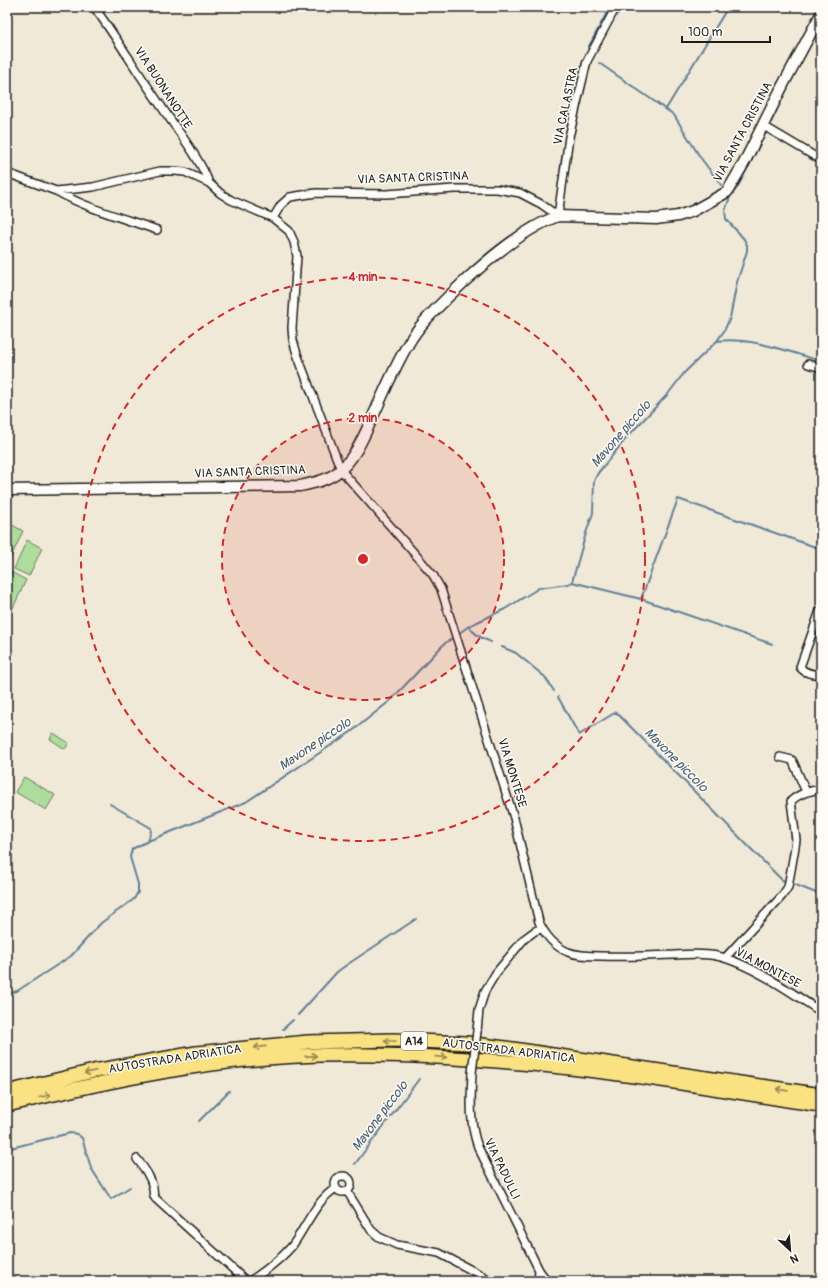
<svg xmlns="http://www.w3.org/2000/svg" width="828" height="1288" viewBox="0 0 828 1288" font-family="Pangolin,sans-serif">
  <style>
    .green { fill: #addc9c; stroke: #647c5c }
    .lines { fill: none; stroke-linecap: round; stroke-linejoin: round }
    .stream { stroke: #608098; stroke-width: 2 }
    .street-casing { stroke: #1c1c1c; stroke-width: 10 }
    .secondary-casing { stroke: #1c1c1c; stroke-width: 13 }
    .highway-casing { stroke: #1c1c1c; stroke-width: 16 }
    .street { stroke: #fdfcf7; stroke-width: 7 }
    .secondary { stroke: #fdfcf7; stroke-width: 10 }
    .highway { stroke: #fae181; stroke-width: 13 }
    .street-bridge-casing { stroke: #1c1c1c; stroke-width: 10; stroke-linecap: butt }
    .street-bridge { stroke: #fdfcf7; stroke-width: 7 }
    .oneway { stroke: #968854 }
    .ring { fill: none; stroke: #d62828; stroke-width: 2; stroke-dasharray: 7 5 }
    .labels { text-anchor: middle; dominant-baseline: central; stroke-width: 3; stroke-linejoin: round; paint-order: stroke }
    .shield { fill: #fdfcf7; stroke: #605f5e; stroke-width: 1 }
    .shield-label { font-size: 11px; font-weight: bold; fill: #1c1c1c }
    .street-label { font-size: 12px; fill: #1c1c1c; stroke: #fdfcf7 }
    .water-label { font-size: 13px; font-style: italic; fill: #4a5e6f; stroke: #fdfcf7 }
    .centre { fill: #d62828; stroke: #fdfcf7; stroke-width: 2 }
    .ring-label { font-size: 12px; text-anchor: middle; font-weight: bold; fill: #d62828; stroke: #fdfcf7; stroke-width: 3; stroke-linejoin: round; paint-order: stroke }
  </style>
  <rect width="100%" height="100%" fill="#f1e9d7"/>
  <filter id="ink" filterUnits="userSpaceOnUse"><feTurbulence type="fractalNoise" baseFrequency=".025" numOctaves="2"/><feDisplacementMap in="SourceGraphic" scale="8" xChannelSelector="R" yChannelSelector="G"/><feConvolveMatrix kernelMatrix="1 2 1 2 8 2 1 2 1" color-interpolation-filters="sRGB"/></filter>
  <g filter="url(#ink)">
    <path class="green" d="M7 522 23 531 7 566Z
      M27 540 42 548 29 576 14 569Z
      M11 572 26 580 13 608 7 605V582Z
      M53 733 69 743 65 749 50 739Z
      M24 777 55 795 46 810 15 792Z"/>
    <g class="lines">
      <path class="stream" d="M814 37 821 25
        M588 48 610 7
        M599 63 674 115 700 157 721 185
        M666 109 728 7
        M770 124 792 78
        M717 341C752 337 788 352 821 361
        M572 582 641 599 678 499 821 549
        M641 599 772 644
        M469 626C474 635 482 638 491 642
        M458 634 469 626 505 609 539 588 568 584 572 582 586 533 593 513 594 481 598 473 628 436 668 394 684 373 717 341 724 331 730 318 737 282 747 251V245L744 239 726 219 725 211 730 197 737 188 767 131
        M502 647 516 653 545 677 554 691
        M558 697 579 735 616 712 761 859 782 880 786 881
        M110 804 151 828V831L148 841
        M791 883 821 895
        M7 994 17 991 71 956 101 923 134 899 138 892V884L130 857 132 849 148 841 246 802 351 732 391 700 444 644 454 637
        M298 1015 337 972 345 966 416 919
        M283 1029 293 1020
        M199 1121 229 1091
        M7 1149 70 1133 77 1134 82 1138 91 1168 111 1199 130 1187
        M355 1164 419 1079"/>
      <g class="street-casing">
        <path id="street" d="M94 7C117 38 137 72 159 103 174 126 200 158 209 183
          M762 125 821 160
          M7 173 56 191 93 187 160 171H174L185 172 209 183 220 193 231 200 273 218 289 231 294 242 297 256 292 328 293 340 297 354 341 470 422 562 433 575 441 589 514 818 539 922C545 935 554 946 568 952 578 956 590 956 601 956 625 957 650 956 674 955 688 954 703 953 717 956 749 963 793 993 821 1012
          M56 191C88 209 123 218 157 230
          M558 216 569 137 587 61 616 7
          M273 218 281 205 290 197 316 193 387 194 454 189H497L520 193 541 204 558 216
          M808 364 821 368
          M820 611 800 667C805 674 814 674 821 675
          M780 757 792 760 794 764 806 792
          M725 958 782 896 788 887 794 853 796 840 791 801C800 793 809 791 821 789
          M477 1031 479 1010 485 991 496 973 524 939 535 931 542 928
          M472 1073C471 1098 469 1123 478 1147L539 1270 547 1281
          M137 1159C144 1168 151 1177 153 1188 154 1193 152 1195 156 1199L246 1281
          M335 1184a8 8 0 1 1 16 0a8 8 0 1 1-16 0Z
          M347 1191 371 1230 379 1237 397 1245 439 1253 492 1281
          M250 1281C265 1271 280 1260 292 1246 306 1227 316 1200 336 1188
          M538 1281 539 1270"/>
      </g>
      <g class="secondary-casing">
        <path id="secondary" d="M7 490 300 486C314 483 328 480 339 471 354 459 362 440 370 423 382 397 393 370 407 346 418 326 434 311 450 295 479 267 520 230 558 216L656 219 678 216 693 211 727 192 744 163 783 85 821 14"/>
      </g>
      <g class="highway-casing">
        <path id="highway" d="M7 1092 94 1071 196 1053 308 1042 393 1040 467 1043 513 1049 821 1095
          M7 1105C110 1080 214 1058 320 1055 412 1053 505 1060 596 1071 671 1080 746 1094 821 1105"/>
      </g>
      <use href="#street" class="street"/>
      <use href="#secondary" class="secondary"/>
      <use href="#highway" class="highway"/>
      <g class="street-bridge-casing">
        <path id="street-bridge" d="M472 1073 477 1031"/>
      </g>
      <use href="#street-bridge" class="street-bridge"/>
    </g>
    <defs><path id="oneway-shaft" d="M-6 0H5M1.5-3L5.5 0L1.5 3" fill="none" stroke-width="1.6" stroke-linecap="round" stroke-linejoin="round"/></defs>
    <g class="oneway">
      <use href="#oneway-shaft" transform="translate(390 1041) rotate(180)"/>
      <use href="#oneway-shaft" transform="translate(260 1047) rotate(174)"/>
      <use href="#oneway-shaft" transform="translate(311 1056) rotate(-4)"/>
      <use href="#oneway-shaft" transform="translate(441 1057) rotate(4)"/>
      <use href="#oneway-shaft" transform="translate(90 1072) rotate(167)"/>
      <use href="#oneway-shaft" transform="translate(782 1090) rotate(-172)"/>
      <use href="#oneway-shaft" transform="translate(45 1096) rotate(-14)"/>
    </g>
  </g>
  <circle cx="363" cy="559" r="141" fill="#d62828" fill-opacity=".12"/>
  <g class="ring">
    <circle cx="363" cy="559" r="141"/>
    <circle cx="363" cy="559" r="282"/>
  </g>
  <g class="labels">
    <rect class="shield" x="401" y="1032" width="26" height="18" rx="3"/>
    <g class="shield-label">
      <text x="414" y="1041">A14</text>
    </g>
    <g class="street-label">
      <text transform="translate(163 88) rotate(57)">VIA BUONANOTTE</text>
      <text transform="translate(566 106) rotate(-78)">VIA CALASTRA</text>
      <text transform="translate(743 132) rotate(-62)">VIA SANTA CRISTINA</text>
      <text transform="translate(413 178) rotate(-2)">VIA SANTA CRISTINA</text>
      <text transform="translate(250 472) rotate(-2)">VIA SANTA CRISTINA</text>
      <text transform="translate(512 773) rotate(73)">VIA MONTESE</text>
      <text transform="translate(768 968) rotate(28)">VIA MONTESE</text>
      <text transform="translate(509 1051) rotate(7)">AUTOSTRADA ADRIATICA</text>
      <text transform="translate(175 1059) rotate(-9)">AUTOSTRADA ADRIATICA</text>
      <text transform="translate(502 1169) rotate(64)">VIA PADULLI</text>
    </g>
    <g class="water-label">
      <text transform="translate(621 434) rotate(-49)">Mavone piccolo</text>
      <text transform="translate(315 744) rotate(-34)">Mavone piccolo</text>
      <text transform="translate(676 760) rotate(45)">Mavone piccolo</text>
      <text transform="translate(380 1116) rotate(-53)">Mavone piccolo</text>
    </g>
  </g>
  <circle cx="363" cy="559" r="6" class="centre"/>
  <g class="ring-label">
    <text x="363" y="281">4 min</text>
    <text x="363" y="422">2 min</text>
  </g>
  <rect width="828" height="1288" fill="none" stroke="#fdfcf7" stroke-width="24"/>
  <rect x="12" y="12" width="804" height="1264" fill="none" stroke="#1c1c1c" stroke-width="1.5" filter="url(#ink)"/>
  <g transform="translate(790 1250) rotate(154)" stroke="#fdfcf7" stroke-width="3" paint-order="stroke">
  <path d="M0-3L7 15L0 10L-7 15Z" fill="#1c1c1c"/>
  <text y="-6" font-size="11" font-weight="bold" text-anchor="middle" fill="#1c1c1c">N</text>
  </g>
  <path d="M682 36v6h88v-6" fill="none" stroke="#1c1c1c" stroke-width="2"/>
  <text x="688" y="36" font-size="12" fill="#1c1c1c" stroke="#fdfcf7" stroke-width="3" paint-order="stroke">100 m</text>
</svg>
